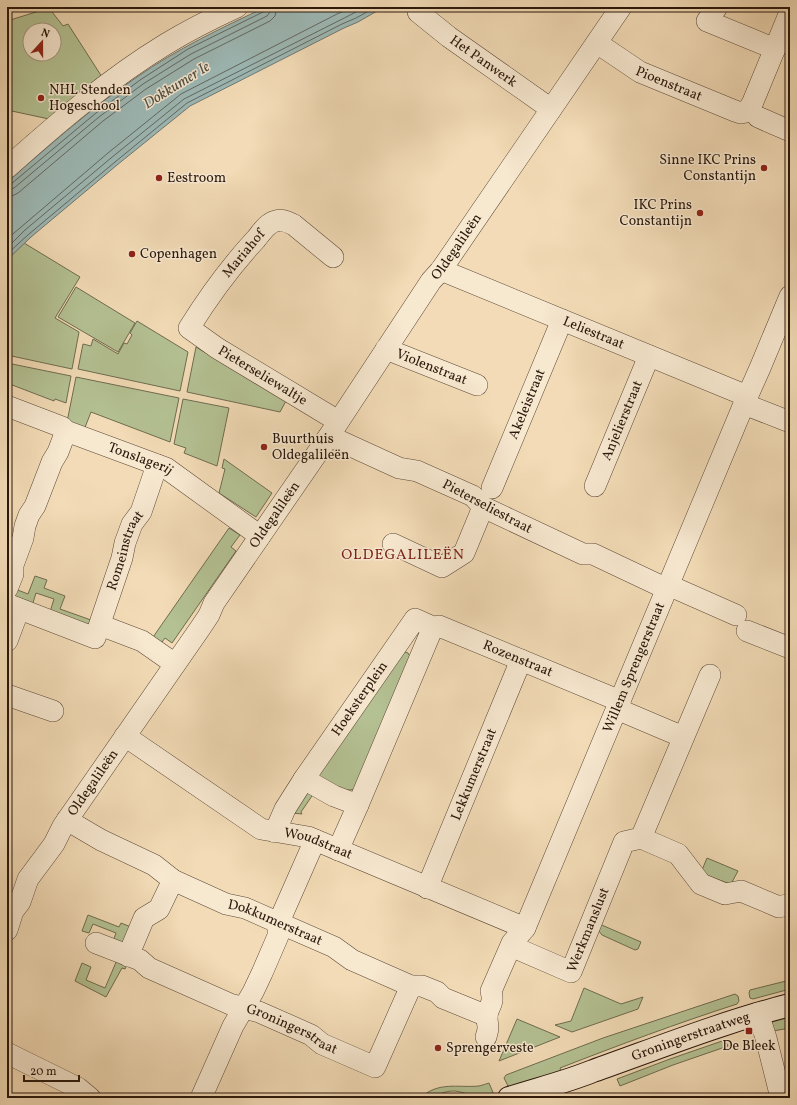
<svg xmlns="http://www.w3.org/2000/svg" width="797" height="1105" viewBox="0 0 797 1105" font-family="Vollkorn,serif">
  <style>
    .green { fill: #b4c193; stroke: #6f6c4f; fill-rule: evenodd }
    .water { fill: #9db9b6; stroke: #6f7872 }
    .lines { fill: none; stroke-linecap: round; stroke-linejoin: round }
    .shore { stroke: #646860; stroke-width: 1 }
    .street-casing { stroke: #5c4836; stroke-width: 22 }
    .secondary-casing { stroke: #2a170b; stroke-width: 24 }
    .street { stroke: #f7e8d0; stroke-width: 21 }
    .secondary { stroke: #f7e8d0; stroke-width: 22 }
    .poi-dot { fill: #8f2418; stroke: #f7e8d0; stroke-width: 1.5 }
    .labels { text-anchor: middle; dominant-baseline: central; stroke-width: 3; stroke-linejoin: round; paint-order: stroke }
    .street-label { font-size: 14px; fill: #2a170b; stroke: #f7e8d0 }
    .poi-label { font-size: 14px; fill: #2a170b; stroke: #f7e8d0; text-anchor: start }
    .water-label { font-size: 15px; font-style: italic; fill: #525047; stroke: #f7e8d0 }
    .neighbourhood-label { font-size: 15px; letter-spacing: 1px; fill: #7a1f14; stroke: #f7e8d0 }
  </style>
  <rect width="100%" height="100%" fill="#f2dbb6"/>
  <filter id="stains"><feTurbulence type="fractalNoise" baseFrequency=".005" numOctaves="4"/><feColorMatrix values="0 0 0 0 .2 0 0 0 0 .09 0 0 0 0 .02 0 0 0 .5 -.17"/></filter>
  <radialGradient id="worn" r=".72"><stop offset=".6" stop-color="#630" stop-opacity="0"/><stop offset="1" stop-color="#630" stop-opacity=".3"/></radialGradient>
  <path class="green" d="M49 8 63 26 68 24 102 77 49 119 7 110V48L11 40 7 38V21ZM30 30H54V54H30Z
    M24 243 80 277 55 318 79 332 72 369 7 355V260Z
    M76 287 135 323 118 352 58 317Z
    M137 321 188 352 180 391 78 369 83 344 91 346 93 339 118 354 124 343 127 344 132 335 130 333Z
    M196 347 286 401 280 412 187 392Z
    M7 363 71 376 66 403 55 399 54 401 7 383Z
    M76 377 179 398 170 442 91 412 84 430 67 422Z
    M183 399 229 408 217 466 184 453 186 448 174 444Z
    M224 459 272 493 256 517 219 493 225 469 222 468Z
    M229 528 240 535 231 547 236 551 172 643 165 638 159 646 151 640Z
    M35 576 47 580 44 588 65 596 60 609 91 620 87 629 49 615 54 599 36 593 32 606 12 599 15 589 28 594Z
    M402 651 408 653 411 658 359 789 338 791 314 772Z
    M301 792 314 793 301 812 302 814 292 813Z
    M707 858 738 871 731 884H730L706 875 702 870Z
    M88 915 119 927 121 923 131 927 123 944 113 941 116 933 93 924 89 933 82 931Z
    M597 923 641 942 638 949 635 950 602 935 598 930Z
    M117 960 128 963 125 969 122 968 106 997 75 981 82 963 91 967 86 980 105 988Z
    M790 980V989L753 999 750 998 749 993 750 990Z
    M584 988 621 1004 643 997 638 1009 572 1032 555 1025 571 1021Z
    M735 994 738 996 739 1001 737 1004C678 1023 619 1045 560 1068L562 1073 509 1088 504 1078 506 1075 603 1038Z
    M790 1015V1028L773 1031 771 1022 772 1021Z
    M517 1019 560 1037 499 1061Z
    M725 1040 728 1046 673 1065 620 1086 617 1079 670 1059Z
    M489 1083 494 1095C478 1103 470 1092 454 1091 442 1091 438 1096 430 1098 427 1099 423 1098 420 1098 439 1081 457 1088 479 1086 483 1085 486 1084 489 1083Z"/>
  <path class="water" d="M266 7H384L358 22 344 28 190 106 117 165 31 237 7 260V182C49 146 91 108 137 77 177 49 221 28 266 7Z"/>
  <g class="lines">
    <path class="shore" d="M7 185 11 184 96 113 140 80 188 49 263 12 266 10V7
      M7 190 14 188 99 117 143 84 191 54 267 16 270 12 271 7
      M7 196H12L18 193 103 121 146 89 194 59 270 21 275 16 277 7
      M7 239 108 153 181 94 337 14 354 7
      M7 248 25 230 111 158 184 99 366 7
      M7 254 29 234 115 162 187 103 342 24 356 18 376 7"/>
    <g class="street-casing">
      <g id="street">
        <path d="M717 7 707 21 775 49"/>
        <path id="s1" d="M418 12 449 37 551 109"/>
        <path id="s2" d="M597 43 640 72 735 111 741 113 746 112 752 104 790 12"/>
        <path d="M758 117 790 131"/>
        <path d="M7 168C56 124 110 78 166 44 189 30 213 18 237 7"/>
        <path id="s3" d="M333 257 294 225C288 222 282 219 276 221 267 223 262 232 256 239 231 266 209 296 189 328L217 348 338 421"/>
        <path id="s4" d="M441 270 747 396"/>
        <path id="s5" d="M386 349 477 385"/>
        <path d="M744 404 790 422"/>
        <path id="s6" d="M7 406 62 427 66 431 166 468 260 536"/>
        <path d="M329 436 399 468 417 471 473 496 483 507 583 554H593L667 589"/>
        <path id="s7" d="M595 486 649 356"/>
        <path id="s8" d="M492 488 562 320"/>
        <path d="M393 544 442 567 464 553 483 507"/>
        <path d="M668 585 736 615"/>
        <path d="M7 589 13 574V565L23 538 25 526 29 515 35 506 52 462 58 452 66 431"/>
        <path id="s9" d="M7 604 95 638 122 558 125 543 132 524 141 512 157 465"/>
        <path d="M100 625 142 641 175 664"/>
        <path id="s10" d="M433 627 358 805 334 796 304 779 415 619 433 627 439 626 620 701"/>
        <path d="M747 631 790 648"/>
        <path d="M7 641 19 609"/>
        <path d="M7 695 53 711"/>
        <path d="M617 709 683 737"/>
        <path id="s11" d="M125 736 261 829 308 837 525 928"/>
        <path id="s12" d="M67 820 101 840 154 865 173 880 226 904 245 908 334 947 352 960 411 986H422L437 992 443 998 487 1016"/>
        <path d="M275 832 285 809 304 779"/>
        <path d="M641 838 710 675"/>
        <path d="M338 850 358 805"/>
        <path id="s13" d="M427 888 521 660"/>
        <path id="s14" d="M7 930 13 911 20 902 28 879 54 844 63 826 201 627 209 615 214 603 329 436 431 281 441 270 621 7"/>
        <path id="s15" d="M96 943 140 960 149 968 230 1004 259 1012 311 1035 322 1044 375 1067 411 986"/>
        <path id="s16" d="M511 946 571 972 624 842 641 838 678 854 701 884 725 894 741 891 779 907 790 904"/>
        <path d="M128 956 144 918 159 909 173 880"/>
        <path d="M758 1013 766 1038 781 1098"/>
        <path id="s17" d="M486 1037C490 1025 487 1027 487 1017 487 1006 495 1006 491 991L512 943 525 928 744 404 760 368 790 296"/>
        <path d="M7 1053 78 1088 90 1098"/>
        <path d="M201 1098 233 1026 253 992 262 973 278 936V924L315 840"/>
      </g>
    </g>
    <g class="secondary-casing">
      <g id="secondary">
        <path id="s18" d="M509 1098C537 1089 566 1082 593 1071 658 1048 723 1022 790 1005"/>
      </g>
    </g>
    <use href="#street" class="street"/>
    <use href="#secondary" class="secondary"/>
  </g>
  <g class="poi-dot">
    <circle cx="41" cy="98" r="4"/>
    <circle cx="764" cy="168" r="4"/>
    <circle cx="159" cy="178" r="4"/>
    <circle cx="700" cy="213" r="4"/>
    <circle cx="132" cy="254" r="4"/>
    <circle cx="264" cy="447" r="4"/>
    <rect x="745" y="1027" width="8" height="8" rx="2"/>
    <circle cx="438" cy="1048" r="4"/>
  </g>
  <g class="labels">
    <g class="street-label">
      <text stroke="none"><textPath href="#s1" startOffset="82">Het Panwerk</textPath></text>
      <text stroke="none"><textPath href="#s2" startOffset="83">Pioenstraat</textPath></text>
      <text stroke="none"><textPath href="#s14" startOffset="820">Oldegalileën</textPath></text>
      <text transform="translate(244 254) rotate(-50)">Mariahof</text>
      <text stroke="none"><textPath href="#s4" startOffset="165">Leliestraat</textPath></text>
      <text stroke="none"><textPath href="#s5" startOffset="49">Violenstraat</textPath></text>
      <text stroke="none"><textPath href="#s3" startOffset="296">Pieterseliewaltje</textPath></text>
      <text stroke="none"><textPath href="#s8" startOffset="91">Akeleistraat</textPath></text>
      <text stroke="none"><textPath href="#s7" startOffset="71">Anjelierstraat</textPath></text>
      <text stroke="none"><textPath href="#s6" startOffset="144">Tonslagerij</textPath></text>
      <text transform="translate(487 507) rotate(28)">Pieterseliestraat</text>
      <text stroke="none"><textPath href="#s14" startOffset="496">Oldegalileën</textPath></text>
      <text stroke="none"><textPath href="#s9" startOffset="187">Romeinstraat</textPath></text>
      <text stroke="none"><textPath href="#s10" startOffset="559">Rozenstraat</textPath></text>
      <text stroke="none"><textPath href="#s17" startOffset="402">Willem Sprengerstraat</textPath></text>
      <text stroke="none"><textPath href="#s10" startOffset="351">Hoeksterplein</textPath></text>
      <text stroke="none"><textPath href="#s13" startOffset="123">Lekkumerstraat</textPath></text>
      <text stroke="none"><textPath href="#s14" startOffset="172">Oldegalileën</textPath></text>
      <text stroke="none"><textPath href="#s11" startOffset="224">Woudstraat</textPath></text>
      <text stroke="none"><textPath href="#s12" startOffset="233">Dokkumerstraat</textPath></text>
      <text stroke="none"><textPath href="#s16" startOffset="111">Werkmanslust</textPath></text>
      <text stroke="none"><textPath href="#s15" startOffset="215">Groningerstraat</textPath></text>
      <text stroke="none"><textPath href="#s18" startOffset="192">Groningerstraatweg</textPath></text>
    </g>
    <g class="poi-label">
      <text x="49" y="90">NHL Stenden<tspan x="49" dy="16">Hogeschool</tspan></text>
      <text x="756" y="160" text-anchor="end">Sinne IKC Prins<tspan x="756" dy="16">Constantijn</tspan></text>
      <text x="167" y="178">Eestroom</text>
      <text x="692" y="205" text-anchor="end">IKC Prins<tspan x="692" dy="16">Constantijn</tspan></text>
      <text x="140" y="254">Copenhagen</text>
      <text x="272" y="439">Buurthuis<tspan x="272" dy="16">Oldegalileën</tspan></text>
      <text x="749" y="1046" text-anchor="middle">De Bleek</text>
      <text x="446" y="1048">Sprengerveste</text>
    </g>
    <g class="water-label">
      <text transform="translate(177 86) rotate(-32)">Dokkumer Ie</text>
    </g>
    <g class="neighbourhood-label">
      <text x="403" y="555">OLDEGALILEËN</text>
    </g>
  </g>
  <rect width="797" height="1105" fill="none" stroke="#f2dbb6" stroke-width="24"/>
  <rect x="8" y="8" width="781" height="1089" fill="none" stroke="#2a170b" stroke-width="2"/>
  <rect x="12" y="12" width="773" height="1081" fill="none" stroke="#2a170b"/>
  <g transform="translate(42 42) rotate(21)"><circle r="19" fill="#f7e8d0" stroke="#a59481"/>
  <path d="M0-3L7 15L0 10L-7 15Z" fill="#8f2418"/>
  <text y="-6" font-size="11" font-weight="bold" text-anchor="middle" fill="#2a170b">N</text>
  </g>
  <path d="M24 1075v6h55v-6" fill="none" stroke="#2a170b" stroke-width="2"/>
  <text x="30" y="1075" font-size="12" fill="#2a170b" stroke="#f7e8d0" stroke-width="3" paint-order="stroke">20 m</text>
  <rect width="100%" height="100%" filter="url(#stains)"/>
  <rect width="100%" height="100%" fill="url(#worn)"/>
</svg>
